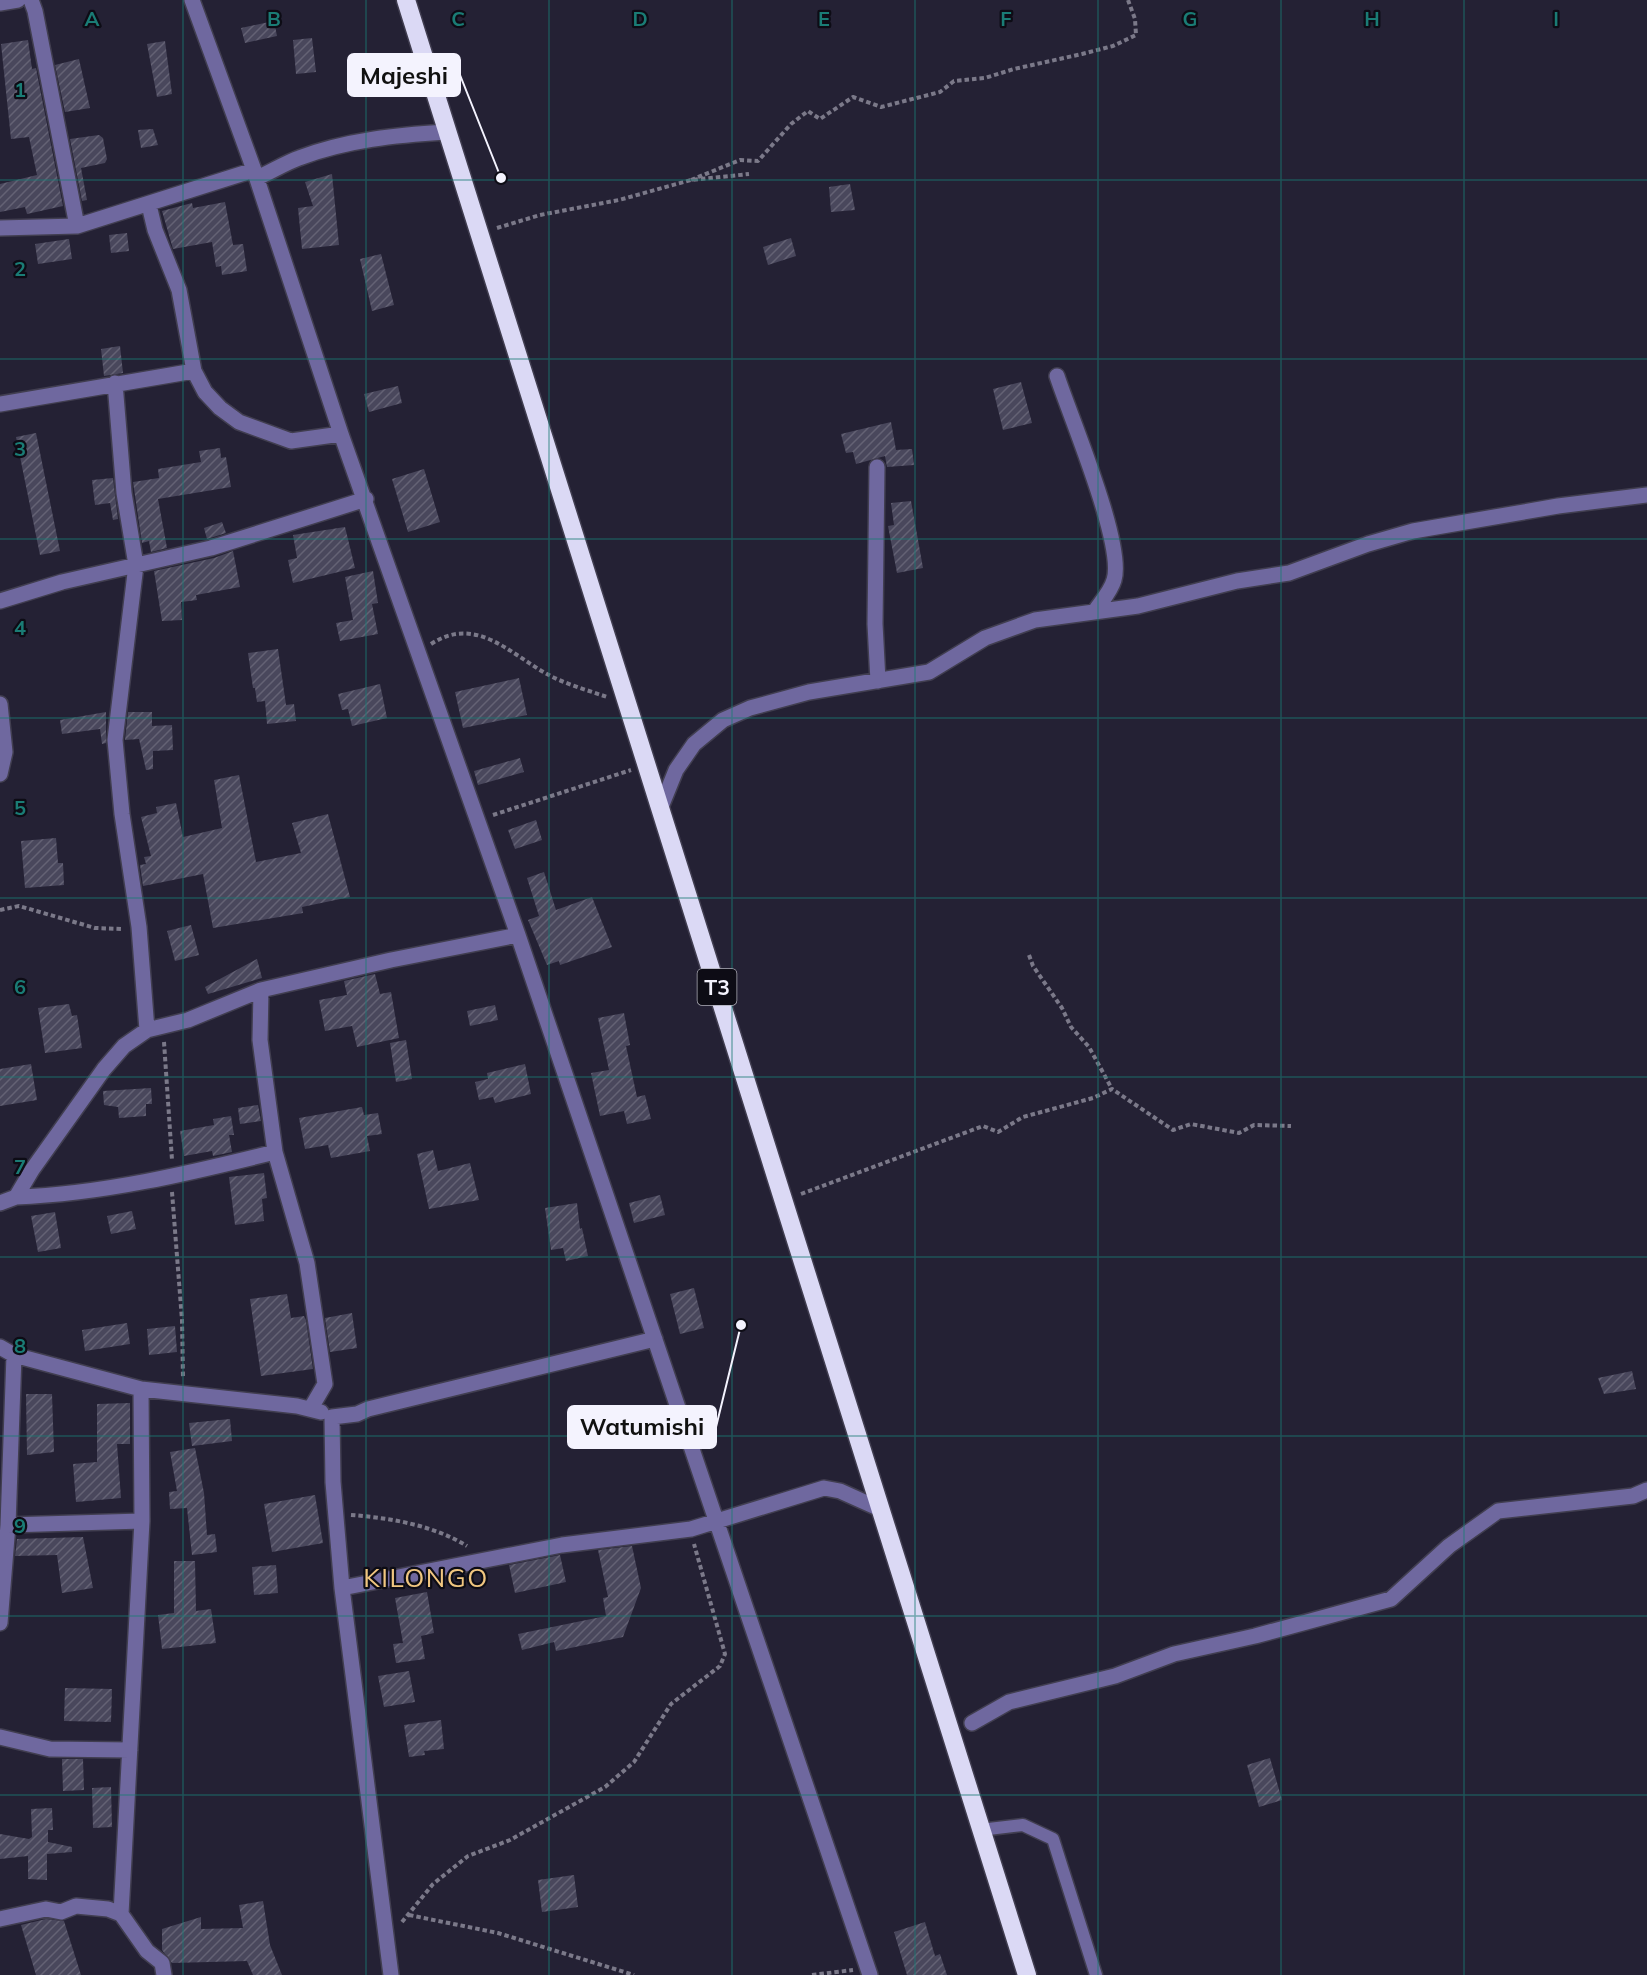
<svg xmlns="http://www.w3.org/2000/svg" width="1647" height="1975" viewBox="0 0 1647 1975" font-family="Mulish,sans-serif">
  <style>
    .building { fill: url(#building-hatch) }
    .lines { fill: none; stroke-linecap: round; stroke-linejoin: round }
    .lane-casing { stroke: #413e50; stroke-width: 15 }
    .street-casing { stroke: #413e50; stroke-width: 18 }
    .highway-casing { stroke: #413e50; stroke-width: 21 }
    .path { stroke: #7b7989; stroke-width: 4; stroke-dasharray: 4.5 3; stroke-linecap: butt }
    .lane { stroke: #6f689f; stroke-width: 12 }
    .street { stroke: #6f689f; stroke-width: 15 }
    .highway { stroke: #dbd9f5; stroke-width: 18 }
    .grid { fill: none; stroke: #1a7c75; stroke-width: 1.5; stroke-opacity: 0.55 }
    .labels { text-anchor: middle; dominant-baseline: central; stroke-width: 4.5; stroke-linejoin: round; paint-order: stroke }
    .shield { fill: #0d0c15; stroke: #afaeb8; stroke-width: 1.5 }
    .shield-label { font-size: 21px; font-weight: bold; fill: #f4f3fe }
    .quarter-label { font-size: 26px; letter-spacing: 1.5px; fill: #f0c680; stroke: #0d0c15 }
    .grid-label { font-size: 20px; text-anchor: middle; font-weight: bold; fill: #1a7c75; stroke: #0d0c15; stroke-width: 4.5; stroke-linejoin: round; paint-order: stroke }
    .leader { fill: none; stroke: #f4f3fe; stroke-width: 2 }
    .callout-dot { fill: #f4f3fe; stroke: #0d0c15; stroke-width: 2 }
    .callout { fill: #f4f3fe; stroke: #f4f3fe; stroke-width: 2 }
    .callout-label { font-size: 24px; text-anchor: middle; font-weight: bold; fill: #111 }
  </style>
  <defs>
    <pattern id="building-hatch" width="6" height="6" patternUnits="userSpaceOnUse" patternTransform="scale(1.5)"><rect width="6" height="6" fill="#49475c"/><path d="M-1 1l2-2M0 6l6-6M5 7l2-2" fill="none" stroke="#646274"/></pattern>
  </defs>
  <rect width="100%" height="100%" fill="#242134"/>
  <path class="building" d="M274 21 277 36 245 43 241 28Z
    M312 38 316 72 296 74 293 40Z
    M28 40 32 69 36 68 63 206 27 214 25 207 0 212V184L37 175 29 137 11 139 1 44Z
    M165 41 172 94 157 97 147 44Z
    M79 59 90 108 65 112 55 65Z
    M153 129 158 145 141 148 138 130Z
    M99 135 103 138 107 159 105 163 81 168 87 200 82 201 70 139Z
    M332 174 339 245 302 249 298 208 313 206 305 182Z
    M850 184 855 210 831 212 829 187Z
    M225 202 233 245 243 244 247 271 222 275 221 266 216 267 212 242 173 249 162 211 192 203 193 208Z
    M127 233 129 251 111 253 109 235Z
    M791 238 796 256 768 265 763 247Z
    M69 239 72 259 38 264 35 244Z
    M381 254 394 305 372 311 360 259Z
    M120 346 123 373 104 376 101 349Z
    M1021 382 1032 423 1003 430 993 389Z
    M398 386 402 403 369 412 364 394Z
    M891 422 896 450 912 449 914 465 887 467 885 456 856 464 853 452 846 453 841 434Z
    M36 433 60 551 40 555 16 437Z
    M220 448 221 458 226 457 231 487 158 499 167 548 151 552 149 541 142 543 133 482 159 478 158 469 201 462 199 451Z
    M424 469 440 522 408 532 392 479Z
    M113 478 118 519 113 520 110 503 95 505 92 480Z
    M911 501 923 568 897 573 888 526 894 525 891 503Z
    M222 522 226 533 207 539 204 528Z
    M345 527 355 568 293 583 288 560 297 558 293 535Z
    M233 551 240 587 196 595 197 600 181 602 182 620 162 621 154 571 214 558Z
    M373 571 378 603 372 604 378 634 340 641 336 623 353 620 345 577Z
    M278 649 286 705 294 704 296 721 267 724 265 701 257 702 255 688H253L248 653Z
    M519 678 527 715 463 728 455 692Z
    M380 684 387 718 352 726 348 709 342 710 338 694Z
    M106 712V743L102 744 100 729 62 734 60 720Z
    M128 712H152V726L172 725 173 750 153 751V769L146 770 139 739 125 740Z
    M520 758 524 772 478 785 474 771Z
    M239 775 256 862 301 853 292 823 328 814 350 897 302 907 303 913 213 928 203 874 143 886 140 865 146 864 144 857 151 856 141 817 157 813 156 807 176 803 183 837 222 828 214 780Z
    M536 820 542 840 515 849 508 830Z
    M56 838 58 863H63L64 885 25 888 21 841Z
    M544 872 556 910 592 897 612 947 560 965 559 961 547 965 528 920 539 916 527 878Z
    M191 925 199 955 175 961 167 931Z
    M257 959 262 978 208 994 205 987Z
    M375 974 380 994 391 992 399 1038 357 1047 352 1026 325 1031 319 1000 347 995 344 981Z
    M69 1004 72 1016 77 1015 82 1048 45 1053 38 1008Z
    M495 1005 498 1020 470 1026 467 1011Z
    M624 1013 630 1045 626 1046 637 1097 645 1095 651 1119 627 1124 624 1111 600 1116 591 1073 609 1070 598 1018Z
    M406 1040 412 1079 396 1082 390 1043Z
    M31 1064 37 1100 0 1106V1069Z
    M525 1064 531 1094 495 1103 493 1097 479 1100 475 1082 488 1079 487 1073Z
    M151 1088 152 1104H146V1116L119 1118 118 1107 104 1105 103 1091Z
    M258 1105 261 1121 240 1124 238 1108Z
    M362 1107 364 1115 378 1113 382 1134 367 1136 370 1151 331 1158 328 1145 305 1149 299 1118Z
    M231 1116 234 1135H229L232 1152 213 1156 212 1151 184 1156 180 1131 214 1125 213 1119Z
    M433 1150 438 1171 470 1163 479 1200 429 1209 417 1154Z
    M264 1173 267 1198 262 1199 264 1221 235 1225 229 1177Z
    M660 1195 665 1215 634 1223 629 1203Z
    M577 1203 580 1229 582 1228 588 1256 566 1261 563 1248 551 1250 545 1208Z
    M132 1211 136 1229 111 1234 107 1216Z
    M55 1212 61 1248 38 1252 31 1216Z
    M694 1288 704 1328 680 1334 670 1294Z
    M287 1294 291 1318 304 1316 306 1320 313 1369 261 1376 250 1299Z
    M352 1313 357 1348 330 1352 325 1318Z
    M127 1323 130 1344 85 1351 82 1330Z
    M175 1326 177 1352 149 1355 147 1329Z
    M1632 1371 1636 1389 1604 1394 1598 1378Z
    M26 1394H52L54 1452 27 1455Z
    M130 1403V1444H117L121 1498 76 1502 73 1464 97 1462V1404Z
    M230 1419 232 1441 192 1446 189 1423Z
    M195 1448 204 1493 207 1535 215 1534 217 1552 192 1555 187 1508 170 1509 169 1492 177 1491 170 1452Z
    M315 1495 323 1543 272 1552 264 1504Z
    M83 1537 93 1588 62 1593 57 1555 15 1556 17 1539Z
    M632 1546 641 1588 623 1637 556 1651 554 1642 522 1650 518 1634 606 1616 603 1598 608 1597 598 1550Z
    M560 1555 566 1582 515 1593 509 1565Z
    M174 1561H195L196 1611 211 1609 216 1643 162 1649 158 1615 174 1613Z
    M276 1565 278 1593 254 1595 252 1567Z
    M427 1592 434 1633 421 1636 425 1659 396 1663 393 1644 403 1643 395 1598Z
    M409 1671 415 1702 384 1707 378 1676Z
    M65 1688 112 1689 111 1722 64 1721Z
    M441 1720 444 1749 424 1751 425 1755 409 1757 404 1725Z
    M1270 1758 1282 1800 1259 1807 1247 1765Z
    M62 1759H83L84 1790 63 1791Z
    M111 1787 112 1827 93 1828 92 1788Z
    M52 1808 53 1830H48V1842L72 1847V1852L47 1854V1880L28 1879V1856L0 1859V1834L29 1839 32 1837 31 1809Z
    M574 1875 578 1907 542 1912 538 1880Z
    M263 1901 270 1945 282 1975H253L247 1961 172 1963 162 1950V1929L201 1917V1929L243 1928 239 1905Z
    M46 1919 64 1921 81 1975H36L21 1925Z
    M925 1922 935 1956 940 1954 947 1975H907L894 1932Z"/>
  <g class="lines">
    <g class="lane-casing">
      <path id="lane" d="M980 1830 1023 1825 1053 1839 1096 1975"/>
    </g>
    <g class="street-casing">
      <path id="street" d="M31 0 35 11 77 226
        M192 0 254 170 341 434 518 935 870 1975
        M0 3 18 0
        M257 178C271 172 285 163 299 158 346 140 397 135 446 132
        M149 205 155 230 179 290 194 371 205 392 220 408 239 422 291 441 341 434
        M0 228 77 226 254 170
        M1057 376C1070 416 1125 545 1114 580 1111 591 1101 602 1095 611
        M115 383 124 493 136 565 115 740 122 814 139 927 147 1030
        M0 404 194 371
        M877 467 875 624 878 681
        M0 601 62 582 211 548 366 499
        M0 704 5 752 0 774
        M661 807 676 770 694 744 723 720 750 708 809 692 929 672 985 638 1035 620 1138 606 1237 581 1289 573 1368 544 1413 531 1558 506 1647 495
        M261 990 260 1040 275 1152 307 1263 325 1384 311 1408
        M16 1197C103 1194 190 1173 275 1152
        M0 1203 16 1197 32 1170 104 1069 124 1046 147 1030 188 1020 261 990 391 960 518 935
        M0 1347 14 1355 141 1389 297 1406 321 1412
        M8 1525 142 1521
        M342 1588 562 1545 691 1529 824 1488 840 1491 880 1509
        M0 1623 8 1525 14 1355
        M972 1723 1009 1702 1115 1676 1174 1654 1255 1636 1391 1599 1449 1546 1498 1511 1633 1496 1647 1490
        M0 1737 50 1749 130 1750
        M121 1914 142 1521 141 1389
        M0 1919 46 1909 61 1912 76 1906 108 1909 121 1914 147 1951 162 1963 164 1975
        M391 1975 342 1588 333 1482 332 1417 357 1414 368 1409 655 1339"/>
    </g>
    <g class="highway-casing">
      <path id="highway" d="M406 0 1027 1975"/>
    </g>
    <path class="path" d="M691 180 740 160 758 161 791 124 808 111 820 119 853 97 881 107 940 92 954 81 985 78 1014 69 1082 54 1113 46 1136 35 1135 19 1128 0
      M497 228 540 215 619 200 691 180 749 174
      M431 644C476 615 509 653 547 674 565 684 587 690 607 697
      M493 815 631 770
      M0 910 19 906 95 928 123 929
      M1029 955 1033 966 1062 1008 1071 1027 1089 1047 1112 1089
      M164 1042 172 1160
      M172 1192 182 1320 183 1379
      M801 1194 983 1126 998 1132 1023 1117 1093 1098 1112 1089 1173 1130 1191 1124 1239 1133 1254 1125 1291 1126
      M351 1515C390 1518 433 1525 467 1546
      M409 1915 498 1933 634 1975
      M402 1922 433 1884 468 1856 510 1840 605 1787 634 1762 671 1704 720 1666 725 1654 694 1544
      M812 1975 853 1970"/>
    <use href="#lane" class="lane"/>
    <use href="#street" class="street"/>
    <use href="#highway" class="highway"/>
  </g>
  <path class="grid" d="M183 0V1975M366 0V1975M549 0V1975M732 0V1975M915 0V1975M1098 0V1975M1281 0V1975M1464 0V1975M0 180H1647M0 359H1647M0 539H1647M0 718H1647M0 898H1647M0 1077H1647M0 1257H1647M0 1436H1647M0 1616H1647M0 1795H1647"/>
  <g class="labels">
    <rect class="shield" x="697.5" y="969" width="39" height="36" rx="4.5"/>
    <g class="shield-label">
      <text x="717" y="987">T3</text>
    </g>
    <g class="quarter-label">
      <text x="426" y="1577">KILONGO</text>
    </g>
  </g>
  <g class="grid-label">
    <text x="92" y="26">A</text>
    <text x="274" y="26">B</text>
    <text x="458" y="26">C</text>
    <text x="640" y="26">D</text>
    <text x="824" y="26">E</text>
    <text x="1006" y="26">F</text>
    <text x="1190" y="26">G</text>
    <text x="1372" y="26">H</text>
    <text x="1556" y="26">I</text>
    <text x="20" y="97">1</text>
    <text x="20" y="276">2</text>
    <text x="20" y="456">3</text>
    <text x="20" y="635">4</text>
    <text x="20" y="815">5</text>
    <text x="20" y="994">6</text>
    <text x="20" y="1174">7</text>
    <text x="20" y="1353">8</text>
    <text x="20" y="1533">9</text>
  </g>
  <path class="leader" d="M501 178L460 75M741 1325L716 1427"/>
  <g class="callout-dot">
    <circle cx="501" cy="178" r="6"/>
    <circle cx="741" cy="1325" r="6"/>
  </g>
  <g class="callout">
    <rect x="348" y="54" width="112" height="42" rx="6"/>
    <rect x="568" y="1406" width="148" height="42" rx="6"/>
  </g>
  <g class="callout-label">
    <text x="404" y="84">Majeshi</text>
    <text x="642" y="1435">Watumishi</text>
  </g>
</svg>
